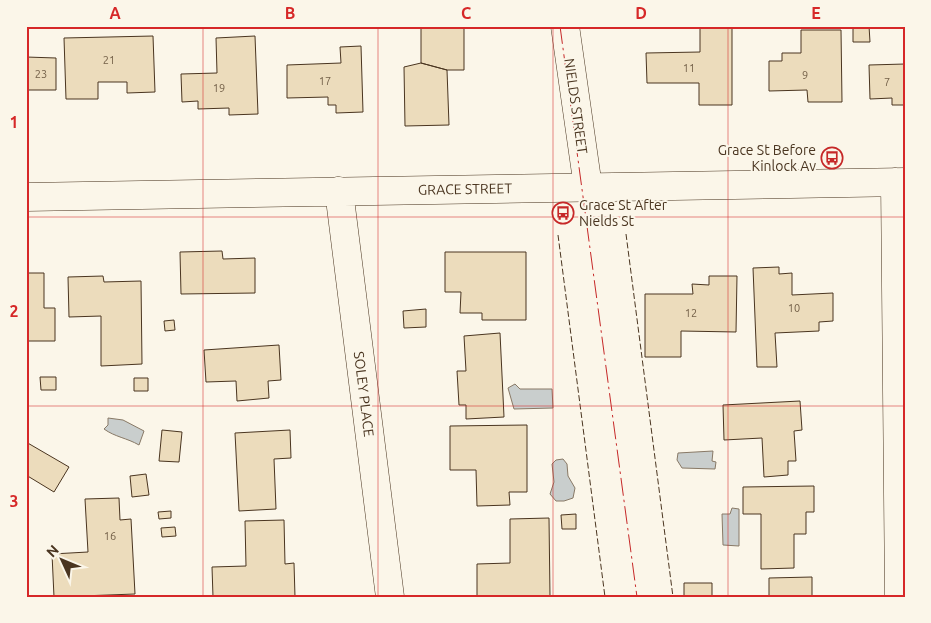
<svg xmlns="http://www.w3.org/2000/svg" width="931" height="623" viewBox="0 0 931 623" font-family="Ubuntu,sans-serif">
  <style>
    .water { fill: #c9cecd; stroke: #887966 }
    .building { fill: #ecdcbc; stroke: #4a3520 }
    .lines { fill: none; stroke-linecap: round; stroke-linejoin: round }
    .minor-casing { stroke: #4a3520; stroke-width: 29 }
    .minor { stroke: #fbf6e9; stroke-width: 28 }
    .fence { stroke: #4a3520; stroke-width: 1; stroke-dasharray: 6 2.5; stroke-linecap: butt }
    .power { stroke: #c62828; stroke-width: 1; stroke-dasharray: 18 4 2.5 4; stroke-linecap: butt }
    .grid { fill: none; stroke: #d62828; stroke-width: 1; stroke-opacity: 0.55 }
    .labels { text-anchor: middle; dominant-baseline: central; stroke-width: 4; stroke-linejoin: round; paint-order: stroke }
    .number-label { font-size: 11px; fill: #725f47 }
    .street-label { font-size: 14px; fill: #4a3520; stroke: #fbf6e9 }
    .poi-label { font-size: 14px; fill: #4a3520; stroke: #fbf6e9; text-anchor: end }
    .neatline { fill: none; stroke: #d62828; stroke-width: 2 }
    .grid-label { font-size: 16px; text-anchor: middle; font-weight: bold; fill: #d62828 }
  </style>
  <rect width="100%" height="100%" fill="#fbf6e9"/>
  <path class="water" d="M515 384 520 389H552L553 408 514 409 508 388Z
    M108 418 123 420 144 431 139 445C127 438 115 437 104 429L108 425Z
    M713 451 712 461 716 462 715 469 682 468 677 460 678 453Z
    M563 459 567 464 568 476 575 488 573 498 564 501H556L550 494 554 482 552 464 556 460Z
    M732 508 739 509V546L723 545 722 514H730Z"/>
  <path class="building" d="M421 26H464V70H447L421 63Z
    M700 26H732V105H699V83H647L646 53 700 52Z
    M853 26H869L870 42H853Z
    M801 30H841L842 102H808L807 90 769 91V61H782V53H801Z
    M153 36 155 92 127 93V82H98V99H66L64 38Z
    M255 36 258 114 229 115V108L198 109V101L182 102 181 74 217 73 216 38Z
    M361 46 363 112 336 113V105H328V97L287 98V65L341 63 340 47Z
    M26 57 56 58V90H26Z
    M421 63 447 70 449 125 405 126 404 67Z
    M905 64V105H892V98L870 99 869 65Z
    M222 251 223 259 255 258V293L181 294 180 252Z
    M445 252H526V320H482V313H460L461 292H445Z
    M779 267V274L792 273V295L833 293V321L819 322V331L775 333 777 367H757L753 268Z
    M26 273H44V308H55V341H26Z
    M103 276 104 282 141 281 142 364 101 366V316L69 317 68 277Z
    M709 276H737L736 332 681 331V357H645V294H693L692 284 709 285Z
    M426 309V327L404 328 403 311Z
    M174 320 175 330 165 331 164 321Z
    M500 333 504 417 466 419V405H459L457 371H466L464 336Z
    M279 345 281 380 268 381 269 398 237 401 236 381 206 382 204 350Z
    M40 377H56V390H41Z
    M134 378H148V391H134Z
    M800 401 802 430 794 431 796 461H788V475L764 477 762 438 724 440 723 405Z
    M527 425V492H509L510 505 477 506 476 470H450V426Z
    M162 430 182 432 179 462 159 461Z
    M290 430 291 458 274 459 276 509 239 511 235 433Z
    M26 442 69 467 54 492 26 475Z
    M146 474 149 495 132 497 130 476Z
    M814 486V512H806V534H794V568L761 569V514H743V487Z
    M119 498 120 520 131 519 135 594 54 597 52 554 88 552 85 499Z
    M171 511V518L159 519 158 512Z
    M576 514V529H562L561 515Z
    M549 518 550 597H477V564L510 563V519Z
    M284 520 285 564 294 563 295 597H213L212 567 246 566 245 521Z
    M175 527 176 536 162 537 161 528Z
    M812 577V597H769V578Z
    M684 583H712V597H684Z"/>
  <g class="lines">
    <g class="minor-casing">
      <path id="minor" d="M565 26 588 187
        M895 182 899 597
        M339 191 390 597
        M26 197 905 182"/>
    </g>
    <use href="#minor" class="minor"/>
    <path class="fence" d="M626 234 673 597
      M558 235 605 597"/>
    <path class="power" d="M560 26 637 597"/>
  </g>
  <path class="grid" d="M203 26V597M378 26V597M553 26V597M728 26V597M26 217H905M26 406H905"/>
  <defs>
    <g id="bus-ring" transform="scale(1.125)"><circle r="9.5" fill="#fbf6e9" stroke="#c62828" stroke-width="1.5"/><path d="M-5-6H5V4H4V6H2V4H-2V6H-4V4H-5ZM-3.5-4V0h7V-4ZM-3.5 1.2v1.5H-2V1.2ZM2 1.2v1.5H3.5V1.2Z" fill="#c62828"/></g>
  </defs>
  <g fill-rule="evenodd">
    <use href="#bus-ring" x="832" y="158"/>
    <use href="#bus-ring" x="563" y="213"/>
  </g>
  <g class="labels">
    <g class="number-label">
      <text x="109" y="60">21</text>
      <text x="689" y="68">11</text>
      <text x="41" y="74">23</text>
      <text x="805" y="75">9</text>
      <text x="325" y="81">17</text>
      <text x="887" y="82">7</text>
      <text x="219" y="88">19</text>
      <text x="794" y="308">10</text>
      <text x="691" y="313">12</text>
      <text x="110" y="536">16</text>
    </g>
    <g class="street-label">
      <text transform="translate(576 106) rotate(82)">NIELDS STREET</text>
      <text transform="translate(465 189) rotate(-1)">GRACE STREET</text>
      <text transform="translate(364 394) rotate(83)">SOLEY PLACE</text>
    </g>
    <g class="poi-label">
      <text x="816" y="150">Grace St Before<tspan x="816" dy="16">Kinlock Av</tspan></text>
      <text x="579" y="205" text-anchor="start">Grace St After<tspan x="579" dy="16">Nields St</tspan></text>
    </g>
  </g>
  <rect width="931" height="623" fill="none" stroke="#fbf6e9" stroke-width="55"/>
  <g transform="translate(62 560) rotate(314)" stroke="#fbf6e9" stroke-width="4" paint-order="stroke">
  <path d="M0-4L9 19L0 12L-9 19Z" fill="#4a3520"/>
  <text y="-8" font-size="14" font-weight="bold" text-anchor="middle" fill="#4a3520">N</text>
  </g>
  <rect x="28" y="28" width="876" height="568" class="neatline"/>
  <g class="grid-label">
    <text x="115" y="19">A</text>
    <text x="290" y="19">B</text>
    <text x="466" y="19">C</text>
    <text x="641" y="19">D</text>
    <text x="816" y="19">E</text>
    <text x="14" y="128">1</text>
    <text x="14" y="317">2</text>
    <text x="14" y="507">3</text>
  </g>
</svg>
